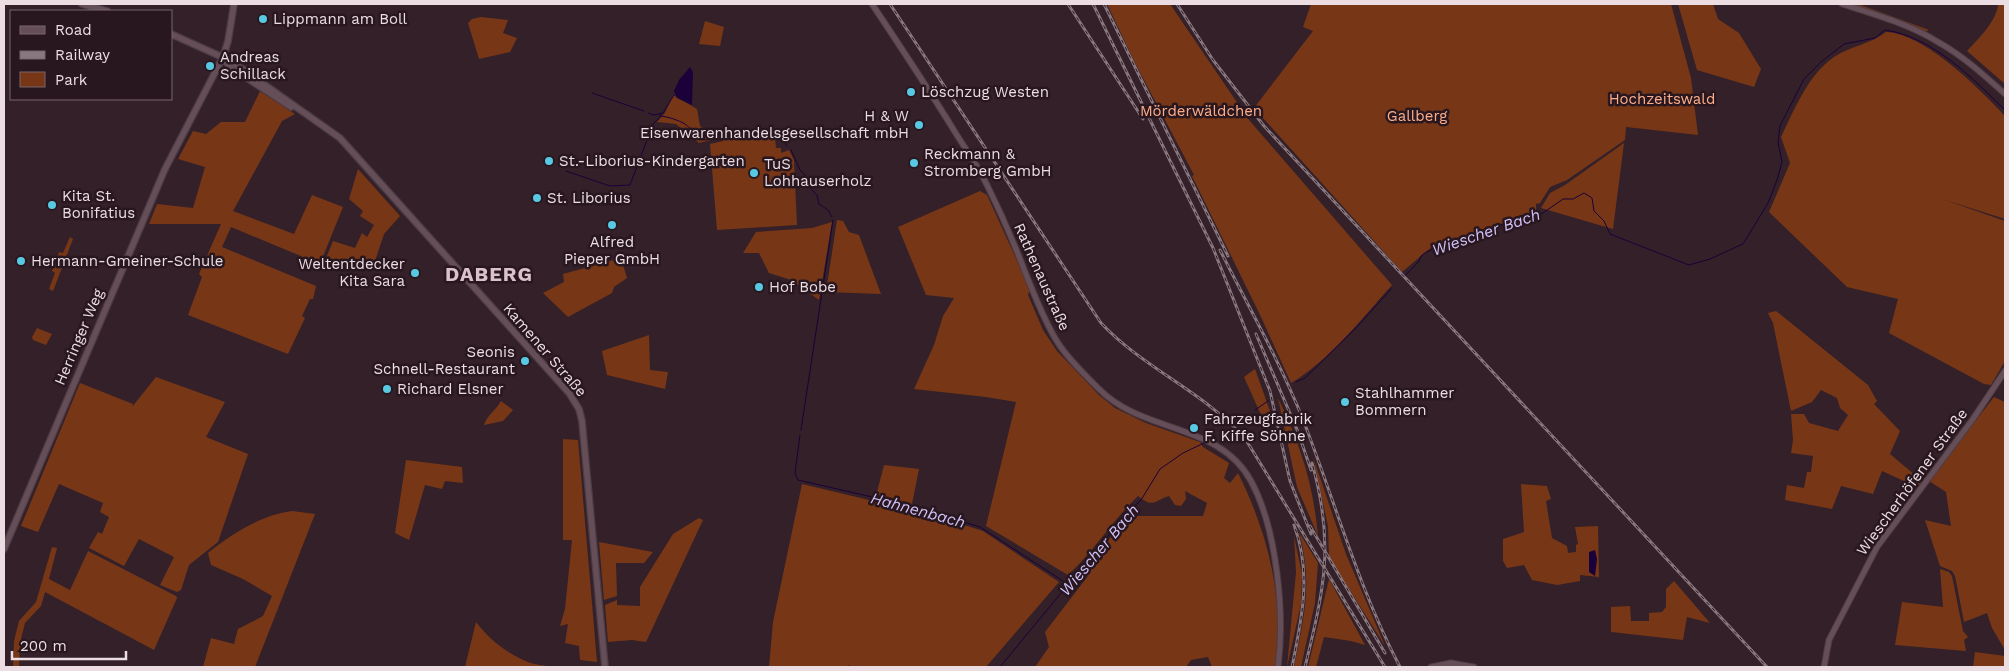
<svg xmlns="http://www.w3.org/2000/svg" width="2009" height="671" viewBox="0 0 2009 671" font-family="'Work Sans',sans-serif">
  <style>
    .green { fill: #773716 }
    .water { fill: #1a0139 }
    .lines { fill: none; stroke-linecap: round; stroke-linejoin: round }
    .stream { stroke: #1a0139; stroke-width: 1 }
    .tertiary-casing { stroke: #4c3c44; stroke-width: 7 }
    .secondary-casing { stroke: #4c3c44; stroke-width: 8 }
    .tertiary { stroke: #654e58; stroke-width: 5 }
    .secondary { stroke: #654e58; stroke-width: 5.5 }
    .rail-casing { stroke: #88777e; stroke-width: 3 }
    .rail { stroke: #29171f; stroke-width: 1; stroke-dasharray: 4; stroke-linecap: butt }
    .poi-dot { fill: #58c9e3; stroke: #29171f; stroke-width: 2 }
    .labels { text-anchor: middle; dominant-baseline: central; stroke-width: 5; stroke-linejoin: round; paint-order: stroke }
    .poi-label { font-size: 15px; fill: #ebdde2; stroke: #29171f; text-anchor: start }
    .park-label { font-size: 15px; fill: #fcae8a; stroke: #29171f }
    .street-label { font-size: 15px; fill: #ebdde2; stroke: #29171f }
    .water-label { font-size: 16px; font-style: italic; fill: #d1c2fa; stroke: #29171f }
    .district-label { font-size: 20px; font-weight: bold; letter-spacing: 1px; fill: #dbc1cb; stroke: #29171f }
  </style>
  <rect width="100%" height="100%" fill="#342029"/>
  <path class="green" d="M1107 4H1170L1249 120 1392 285C1362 318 1329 361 1291 383L1261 317 1192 176 1194 175 1134 61Z
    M1311 4H1671L1691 78 1698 135 1626 127 1625 140 1567 180 1550 187 1540 203 1536 204V213L1434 245 1402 272 1254 108 1313 31 1303 27Z
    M1678 4H1713L1718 19 1739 33 1761 69 1754 87 1697 70Z
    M1849 4H1858L1929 30 1924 32Z
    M1998 4H2005V84L1967 51C1978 39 1997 21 1998 4Z
    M481 17 508 20 503 33 517 38 510 52 479 59 468 23 472 19Z
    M705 21 724 27 720 46 699 44Z
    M1886 32C1924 33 1980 89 2005 116V219L1942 199 2005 221V361L1991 385 1984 384 1889 333 1898 299 1847 287 1769 212 1790 163 1781 137C1795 109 1807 76 1834 57 1850 46 1871 44 1886 32Z
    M260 91 295 114 282 121 233 211 294 234 312 195 343 207 320 264 231 227 222 247 316 286 313 299H310L302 316 305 318 288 354 188 315 202 277 199 274 221 224H149L157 204 193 208 205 167 178 159 193 131 206 134 221 122H245Z
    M673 95 697 109 700 126 715 134V139L699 143 676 124 657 122 665 113Z
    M723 137 775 138 776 148H781V153L789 150 794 160 797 225 717 230 710 144 723 141Z
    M1624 143 1613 229 1541 208 1550 193 1565 185Z
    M358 169 400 216 384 234 372 270 325 261 333 241 355 248 362 233 367 237 374 225 360 216 363 211 349 199Z
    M980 191 987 195 1030 289 1028 295 1043 330 1057 351 1099 395 1115 408 1146 423 1200 442 1203 447 1229 463 1224 478 1230 483 1238 473C1268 533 1285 600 1275 667H1212L1208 657 1191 660 1186 667H1035L1049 647 1045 632 1088 576 1082 574 1127 516H1203L1207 503 1185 491 1186 499 1181 506 1175 505 1169 496C1155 500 1154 509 1138 496 1112 521 1095 550 1068 575L986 526 1016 402 986 397 914 389 934 345 943 316 954 298 926 295 898 227Z
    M837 220 843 221 849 232 859 235 881 294 826 292Z
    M832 222 819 300 791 280 769 273 759 253H743L756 232 812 228Z
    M70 237 73 239 53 291 49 289 55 273 52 271 59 252 63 253Z
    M621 258 627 278 614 287 612 293 568 317 543 293 564 282 563 274Z
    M1776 311 1868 385 1877 401 1874 404 1900 431 1890 454 1922 481 1917 487 1882 471 1873 494 1841 486 1832 509 1785 500 1787 485 1804 488 1807 472H1811L1813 456 1791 453 1793 440 1791 414H1804L1809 423 1838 431 1848 415 1840 408 1837 398 1821 390 1812 402 1791 411 1773 323 1768 313Z
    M37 328 52 334 46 345 33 340 32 337Z
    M649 335 650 370 668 372 665 389 607 375 602 351Z
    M1255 369 1270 411 1262 417 1244 377Z
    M156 377 225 402 206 437 248 454 218 542 189 565 181 590 177 592 160 585 174 557 139 539 124 566 89 548 98 532 102 534 109 517 100 512 103 503 59 484 38 532 21 526 80 383 133 404 132 407Z
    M1994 397 2005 402V650L1992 628 1987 613 1964 622 1955 576 1952 571 1940 566 1925 520 1951 526 1946 492 1929 481Z
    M1278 398C1301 446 1313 483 1318 536L1297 487Z
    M501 401 513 410 503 421 484 425C487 415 496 410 501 401Z
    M563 439 578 440 597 662 580 660 579 646 565 643 568 624 560 626 565 609 572 540H563Z
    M1313 457 1346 554 1385 646 1329 557 1328 526Z
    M406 460 462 467 463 483 445 481 442 489 425 485 409 540 395 533Z
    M884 465 919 469 912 504 876 496Z
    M802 484 936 516 983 531 1059 582 986 667H852L849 665 848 667H769L773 622Z
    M1521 484 1547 486 1551 499 1546 501 1552 538 1567 546 1568 553 1576 552V545L1578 544 1575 527 1598 526 1599 577 1580 575V581L1557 585 1532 580 1524 565 1507 568 1503 561V539L1524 532Z
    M292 511 315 514 255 667H203L211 638 234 644 238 629 263 616 272 596 243 579 211 565 208 553C231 534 261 515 292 511Z
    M699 518 703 520 646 642 632 640 608 642 605 605 617 600V605L640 606V587L673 534Z
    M1299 532 1318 563 1315 603 1301 667H1294C1304 617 1313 584 1299 532Z
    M1294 536 1302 574 1301 604 1287 667 1296 572Z
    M599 542 653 552 644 563H616L617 596 604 600Z
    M52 547 57 548 49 579 70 590 88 551 176 596 177 598 154 650 45 592 41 606 25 623 20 643 19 667H13L14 641 19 621 36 602Z
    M1940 569 1949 572 1952 576 1963 631 1968 637 1964 640 1966 651 1895 645 1902 602 1943 607Z
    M1329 579 1365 645 1351 641 1324 637 1316 667H1308Z
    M1674 581 1710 623 1687 617 1683 640 1611 632V607L1630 606 1631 621H1649V613L1662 612 1666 607V589Z
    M476 622C490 640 506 653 528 662 535 665 545 665 549 667H465Z
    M1975 652 2005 656V667H1973Z"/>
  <path class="water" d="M690 67 693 72 692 105 677 98 674 91 679 80Z
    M1595 550 1597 559 1595 576 1589 572V552Z"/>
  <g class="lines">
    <path class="stream" d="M592 93 644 111
      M648 113 654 115 663 113 674 95
      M661 116C669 117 678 120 685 124 699 135 700 147 718 135
      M722 133 772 131 779 134 787 146
      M791 150 800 170 806 176 809 187 817 195 819 204 828 210 832 217
      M566 171 610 186 630 185 653 124 660 117V114
      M1405 276 1419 261 1421 256C1430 248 1441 248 1451 242L1455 243C1469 235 1487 234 1499 224L1507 225 1512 221 1543 213 1563 199H1573L1584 193 1592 198 1594 211 1604 221 1610 234 1689 265 1710 259 1743 244 1768 203 1777 180 1782 162 1778 142 1780 126 1804 79 1821 62 1844 44 1875 38 1885 30C1933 37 1972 78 2005 110
      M1296 382 1305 378 1356 328 1391 289
      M1255 410 1268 401
      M801 430 833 220
      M800 435 795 473 798 480 920 508 980 527 1069 585
      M1211 439 1215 436
      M1000 667 1127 513 1141 500 1160 469 1183 453 1204 443"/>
    <g class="tertiary-casing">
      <path id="tertiary" d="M872 4C900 46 928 88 955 132 966 150 978 166 987 185 1001 213 1014 243 1025 272 1035 296 1044 321 1058 343 1069 360 1085 375 1099 389 1143 434 1219 422 1251 481 1277 529 1285 614 1278 667
        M1842 4C1874 14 1909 24 1938 42 1963 56 1984 75 2005 94
        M1431 667 1451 663 1474 667
        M1824 667 1829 640 1877 547 1973 419 2005 371"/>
    </g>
    <g class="secondary-casing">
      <path id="secondary" d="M82 4 107 11
        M171 34 231 61 340 138 569 393 579 409 582 421 605 667
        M224 59 230 67 291 107
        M4 549 165 169 223 57 228 41 234 4"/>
    </g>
    <use href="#tertiary" class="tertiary"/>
    <use href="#secondary" class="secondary"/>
    <g class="rail-casing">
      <path id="rail" d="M890 4 1101 323C1144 369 1205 392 1246 440L1385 667
        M1068 4 1143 119
        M1093 4 1213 248 1270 391 1290 481 1311 534
        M1104 4 1228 256
        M1177 4 1213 60 1264 126 1767 667
        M1220 250C1248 306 1279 360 1302 417 1335 501 1358 587 1400 667
        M1256 334 1298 432 1311 470
        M1310 526 1385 653
        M1292 667C1302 618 1312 573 1294 525
        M1305 667C1324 589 1335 544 1312 463"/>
    </g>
    <use href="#rail" class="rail"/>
  </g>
  <g class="poi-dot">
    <circle cx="263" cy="19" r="5"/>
    <circle cx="210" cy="66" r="5"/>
    <circle cx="911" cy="92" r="5"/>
    <circle cx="919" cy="125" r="5"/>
    <circle cx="549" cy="161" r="5"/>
    <circle cx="914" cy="163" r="5"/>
    <circle cx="754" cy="173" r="5"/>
    <circle cx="537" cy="198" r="5"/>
    <circle cx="52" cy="205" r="5"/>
    <circle cx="612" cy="225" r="5"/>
    <circle cx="21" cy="261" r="5"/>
    <circle cx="415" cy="273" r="5"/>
    <circle cx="759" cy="287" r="5"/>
    <circle cx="525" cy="361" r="5"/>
    <circle cx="387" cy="389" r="5"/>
    <circle cx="1345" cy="402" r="5"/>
    <circle cx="1194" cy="428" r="5"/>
  </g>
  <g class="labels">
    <g class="poi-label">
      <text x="273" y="19">Lippmann am Boll</text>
      <text x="220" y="57">Andreas<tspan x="220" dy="17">Schillack</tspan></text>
      <text x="921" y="92">Löschzug Westen</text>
      <text x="909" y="116" text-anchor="end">H &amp; W<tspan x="909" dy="17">Eisenwarenhandelsgesellschaft mbH</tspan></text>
      <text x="924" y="154">Reckmann &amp;<tspan x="924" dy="17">Stromberg GmbH</tspan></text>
      <text x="559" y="161">St.-Liborius-Kindergarten</text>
      <text x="764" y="164">TuS<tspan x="764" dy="17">Lohhauserholz</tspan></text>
      <text x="62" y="196">Kita St.<tspan x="62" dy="17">Bonifatius</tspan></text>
      <text x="547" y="198">St. Liborius</text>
      <text x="612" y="242" text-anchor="middle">Alfred<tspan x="612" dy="17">Pieper GmbH</tspan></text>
      <text x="31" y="261">Hermann-Gmeiner-Schule</text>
      <text x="405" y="264" text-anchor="end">Weltentdecker<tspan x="405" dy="17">Kita Sara</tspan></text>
      <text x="769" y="287">Hof Bobe</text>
      <text x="515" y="352" text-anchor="end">Seonis<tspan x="515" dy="17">Schnell-Restaurant</tspan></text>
      <text x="397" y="389">Richard Elsner</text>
      <text x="1355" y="393">Stahlhammer<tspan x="1355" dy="17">Bommern</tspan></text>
      <text x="1204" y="419">Fahrzeugfabrik<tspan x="1204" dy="17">F. Kiffe Söhne</tspan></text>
    </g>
    <g class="park-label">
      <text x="1662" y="99">Hochzeitswald</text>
      <text x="1201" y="111">Mörderwäldchen</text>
      <text x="1417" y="116">Gallberg</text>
    </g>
    <g class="street-label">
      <text transform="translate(1042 277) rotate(66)">Rathenaustraße</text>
      <text transform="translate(79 337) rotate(-67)">Herringer Weg</text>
      <text transform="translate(545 350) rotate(49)">Kamener Straße</text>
      <text transform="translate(1912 482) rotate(-54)">Wiescherhöfener Straße</text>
    </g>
    <g class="water-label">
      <text transform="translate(1486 232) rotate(-19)">Wiescher Bach</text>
      <text transform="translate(918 510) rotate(15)">Hahnenbach</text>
      <text transform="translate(1099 550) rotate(-50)">Wiescher Bach</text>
    </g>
    <g class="district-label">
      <text x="489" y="274">DABERG</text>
    </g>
  </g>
  <rect width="2009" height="671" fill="none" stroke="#ebdde2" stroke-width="10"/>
  <rect x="10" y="10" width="162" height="90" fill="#29171f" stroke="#77666d"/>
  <rect x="20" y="26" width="25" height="8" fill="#654e58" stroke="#77666d"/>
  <text x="55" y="35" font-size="15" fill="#ebdde2">Road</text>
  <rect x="20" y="51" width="25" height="8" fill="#88777e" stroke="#77666d"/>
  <text x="55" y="60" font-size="15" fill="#ebdde2">Railway</text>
  <rect x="20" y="72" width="25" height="15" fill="#773716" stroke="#77666d"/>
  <text x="55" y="85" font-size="15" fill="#ebdde2">Park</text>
  <path d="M12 651v8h114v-8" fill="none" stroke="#ebdde2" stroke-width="2.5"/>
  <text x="20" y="651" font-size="15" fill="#ebdde2" stroke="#29171f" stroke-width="4" paint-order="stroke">200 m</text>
</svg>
